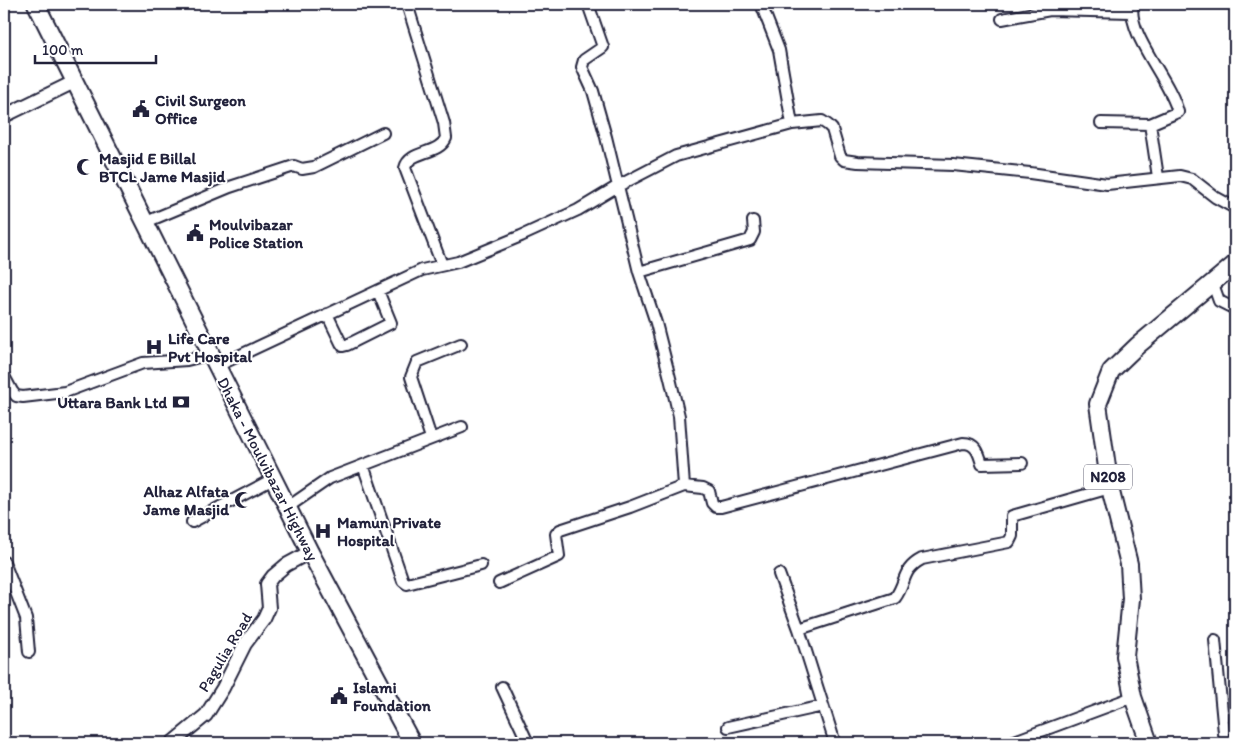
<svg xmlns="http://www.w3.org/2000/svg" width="1239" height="747" viewBox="0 0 1239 747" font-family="Itim,sans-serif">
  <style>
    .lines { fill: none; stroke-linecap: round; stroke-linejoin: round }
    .minor-casing { stroke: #22223b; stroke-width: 14 }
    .tertiary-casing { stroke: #22223b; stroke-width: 16 }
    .trunk-casing { stroke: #22223b; stroke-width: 20 }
    .minor { stroke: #fff; stroke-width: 10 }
    .tertiary { stroke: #fff; stroke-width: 12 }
    .trunk { stroke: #fff; stroke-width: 16 }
    .labels { text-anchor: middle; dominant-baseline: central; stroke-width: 4; stroke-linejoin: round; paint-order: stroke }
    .shield { fill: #fff; stroke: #646476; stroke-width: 1 }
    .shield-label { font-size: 15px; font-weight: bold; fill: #22223b }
    .poi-label { font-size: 16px; font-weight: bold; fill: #22223b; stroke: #fff; text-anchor: start }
    .street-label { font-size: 16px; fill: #22223b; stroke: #fff }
  </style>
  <rect width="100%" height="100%" fill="#fff"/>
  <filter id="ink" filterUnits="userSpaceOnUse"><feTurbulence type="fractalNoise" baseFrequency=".02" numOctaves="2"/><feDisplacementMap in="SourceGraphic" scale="10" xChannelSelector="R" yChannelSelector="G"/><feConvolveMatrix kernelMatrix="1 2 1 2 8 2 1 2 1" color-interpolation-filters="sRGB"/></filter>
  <g filter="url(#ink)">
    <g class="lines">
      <g class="minor-casing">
        <path id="minor" d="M407 4 444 123 446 138C439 155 409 150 405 168L442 265
          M588 4 603 47 584 60 582 67 593 91 606 137 639 272 656 323 670 378 679 416 684 486
          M761 4 779 50 792 124
          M1002 19 1050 10 1131 12
          M1101 123 1150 124 1178 112C1170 79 1126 34 1133 4
          M1150 124 1158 177
          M146 222 230 187 294 166 302 169 314 167 383 133
          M639 272 750 240 754 232 753 221
          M1213 284 1219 301 1235 309
          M327 314 341 343 343 346 347 345 391 323 378 291
          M217 366 422 270 458 262 521 236 578 210 618 186 676 156 792 124 822 121 828 125 832 129 840 156 844 160 858 162 953 165 1030 173 1107 184 1180 176 1192 179 1215 197 1235 208
          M4 376 12 391 16 396 23 397 65 392 143 363 187 360 211 354
          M431 438 411 377 417 362 461 344
          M363 465 403 581 407 584 481 565
          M288 507 330 478 462 427
          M192 522 273 479
          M4 562 26 618 29 652
          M779 574 799 629 835 743
          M499 583 559 556 556 534 560 530 630 507 684 486 703 488 709 491 712 503 716 507H721L963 443C976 443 979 453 982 464L1022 463
          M799 629 895 598C907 582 901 570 922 559L1009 542 1012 536V516L1110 488
          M1215 640 1225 743
          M502 687 528 743
          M728 727 823 706
          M1009 743 1133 697"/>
      </g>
      <g class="tertiary-casing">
        <path id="tertiary" d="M4 116 74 82
          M172 743 206 715 223 688 245 644 264 619 269 608 267 584 273 576 286 565 310 552"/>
      </g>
      <g class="trunk-casing">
        <path id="trunk" d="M36 4 310 552 412 743
          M1149 743 1133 697 1125 656 1131 599 1129 564 1110 488 1098 404 1111 371 1137 346 1235 264"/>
      </g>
      <use href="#minor" class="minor"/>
      <use href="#tertiary" class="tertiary"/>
      <use href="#trunk" class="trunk"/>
    </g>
  </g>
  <defs>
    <g id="civic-bare" transform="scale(1.35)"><path d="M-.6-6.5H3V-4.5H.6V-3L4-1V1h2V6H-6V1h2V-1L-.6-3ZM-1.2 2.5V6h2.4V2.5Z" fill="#22223b" stroke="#fff" stroke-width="2.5" paint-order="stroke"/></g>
    <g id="mosque-bare" transform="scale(1.35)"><path d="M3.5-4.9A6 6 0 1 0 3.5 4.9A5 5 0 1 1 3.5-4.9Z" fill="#22223b" stroke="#fff" stroke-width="2.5" paint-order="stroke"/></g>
    <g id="hospital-bare" transform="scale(1.35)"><path d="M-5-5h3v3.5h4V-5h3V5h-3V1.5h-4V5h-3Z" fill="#22223b" stroke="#fff" stroke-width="2.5" paint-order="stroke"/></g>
    <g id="bank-bare" transform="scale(1.35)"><path d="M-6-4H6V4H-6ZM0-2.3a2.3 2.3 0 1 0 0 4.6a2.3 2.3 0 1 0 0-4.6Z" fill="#22223b" stroke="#fff" stroke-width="2.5" paint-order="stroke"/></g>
  </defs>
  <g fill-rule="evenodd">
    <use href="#civic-bare" x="141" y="109"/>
    <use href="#mosque-bare" x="85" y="167"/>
    <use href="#civic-bare" x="195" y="233"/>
    <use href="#hospital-bare" x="154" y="347"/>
    <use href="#bank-bare" x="181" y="402"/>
    <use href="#mosque-bare" x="243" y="500"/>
    <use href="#hospital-bare" x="323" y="531"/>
    <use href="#civic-bare" x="339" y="696"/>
  </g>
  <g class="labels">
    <rect class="shield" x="1084" y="464.5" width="48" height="25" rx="4"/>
    <g class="shield-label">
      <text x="1108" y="477">N208</text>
    </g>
    <g class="poi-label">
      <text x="155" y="100">Civil Surgeon<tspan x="155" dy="18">Office</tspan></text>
      <text x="99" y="158">Masjid E Billal<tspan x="99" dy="18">BTCL Jame Masjid</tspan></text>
      <text x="209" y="224">Moulvibazar<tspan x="209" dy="18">Police Station</tspan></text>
      <text x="168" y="338">Life Care<tspan x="168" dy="18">Pvt Hospital</tspan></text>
      <text x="167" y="402" text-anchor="end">Uttara Bank Ltd</text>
      <text x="229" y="491" text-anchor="end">Alhaz Alfata<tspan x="229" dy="18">Jame Masjid</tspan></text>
      <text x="337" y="522">Mamun Private<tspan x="337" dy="18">Hospital</tspan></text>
      <text x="353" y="687">Islami<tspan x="353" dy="18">Foundation</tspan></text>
    </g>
    <g class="street-label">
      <text transform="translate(268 469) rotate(63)">Dhaka - Moulvibazar Highway</text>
      <text transform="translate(225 652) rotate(-59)">Pagulia Road</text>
    </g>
  </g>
  <rect width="1239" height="747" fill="none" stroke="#fff" stroke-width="20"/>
  <rect x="10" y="10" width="1219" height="727" fill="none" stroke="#22223b" stroke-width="2" filter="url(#ink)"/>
  <path d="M35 55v8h121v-8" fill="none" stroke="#22223b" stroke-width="2.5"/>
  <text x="42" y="55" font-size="15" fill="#22223b" stroke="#ffffff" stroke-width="4" paint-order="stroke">100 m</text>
</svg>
